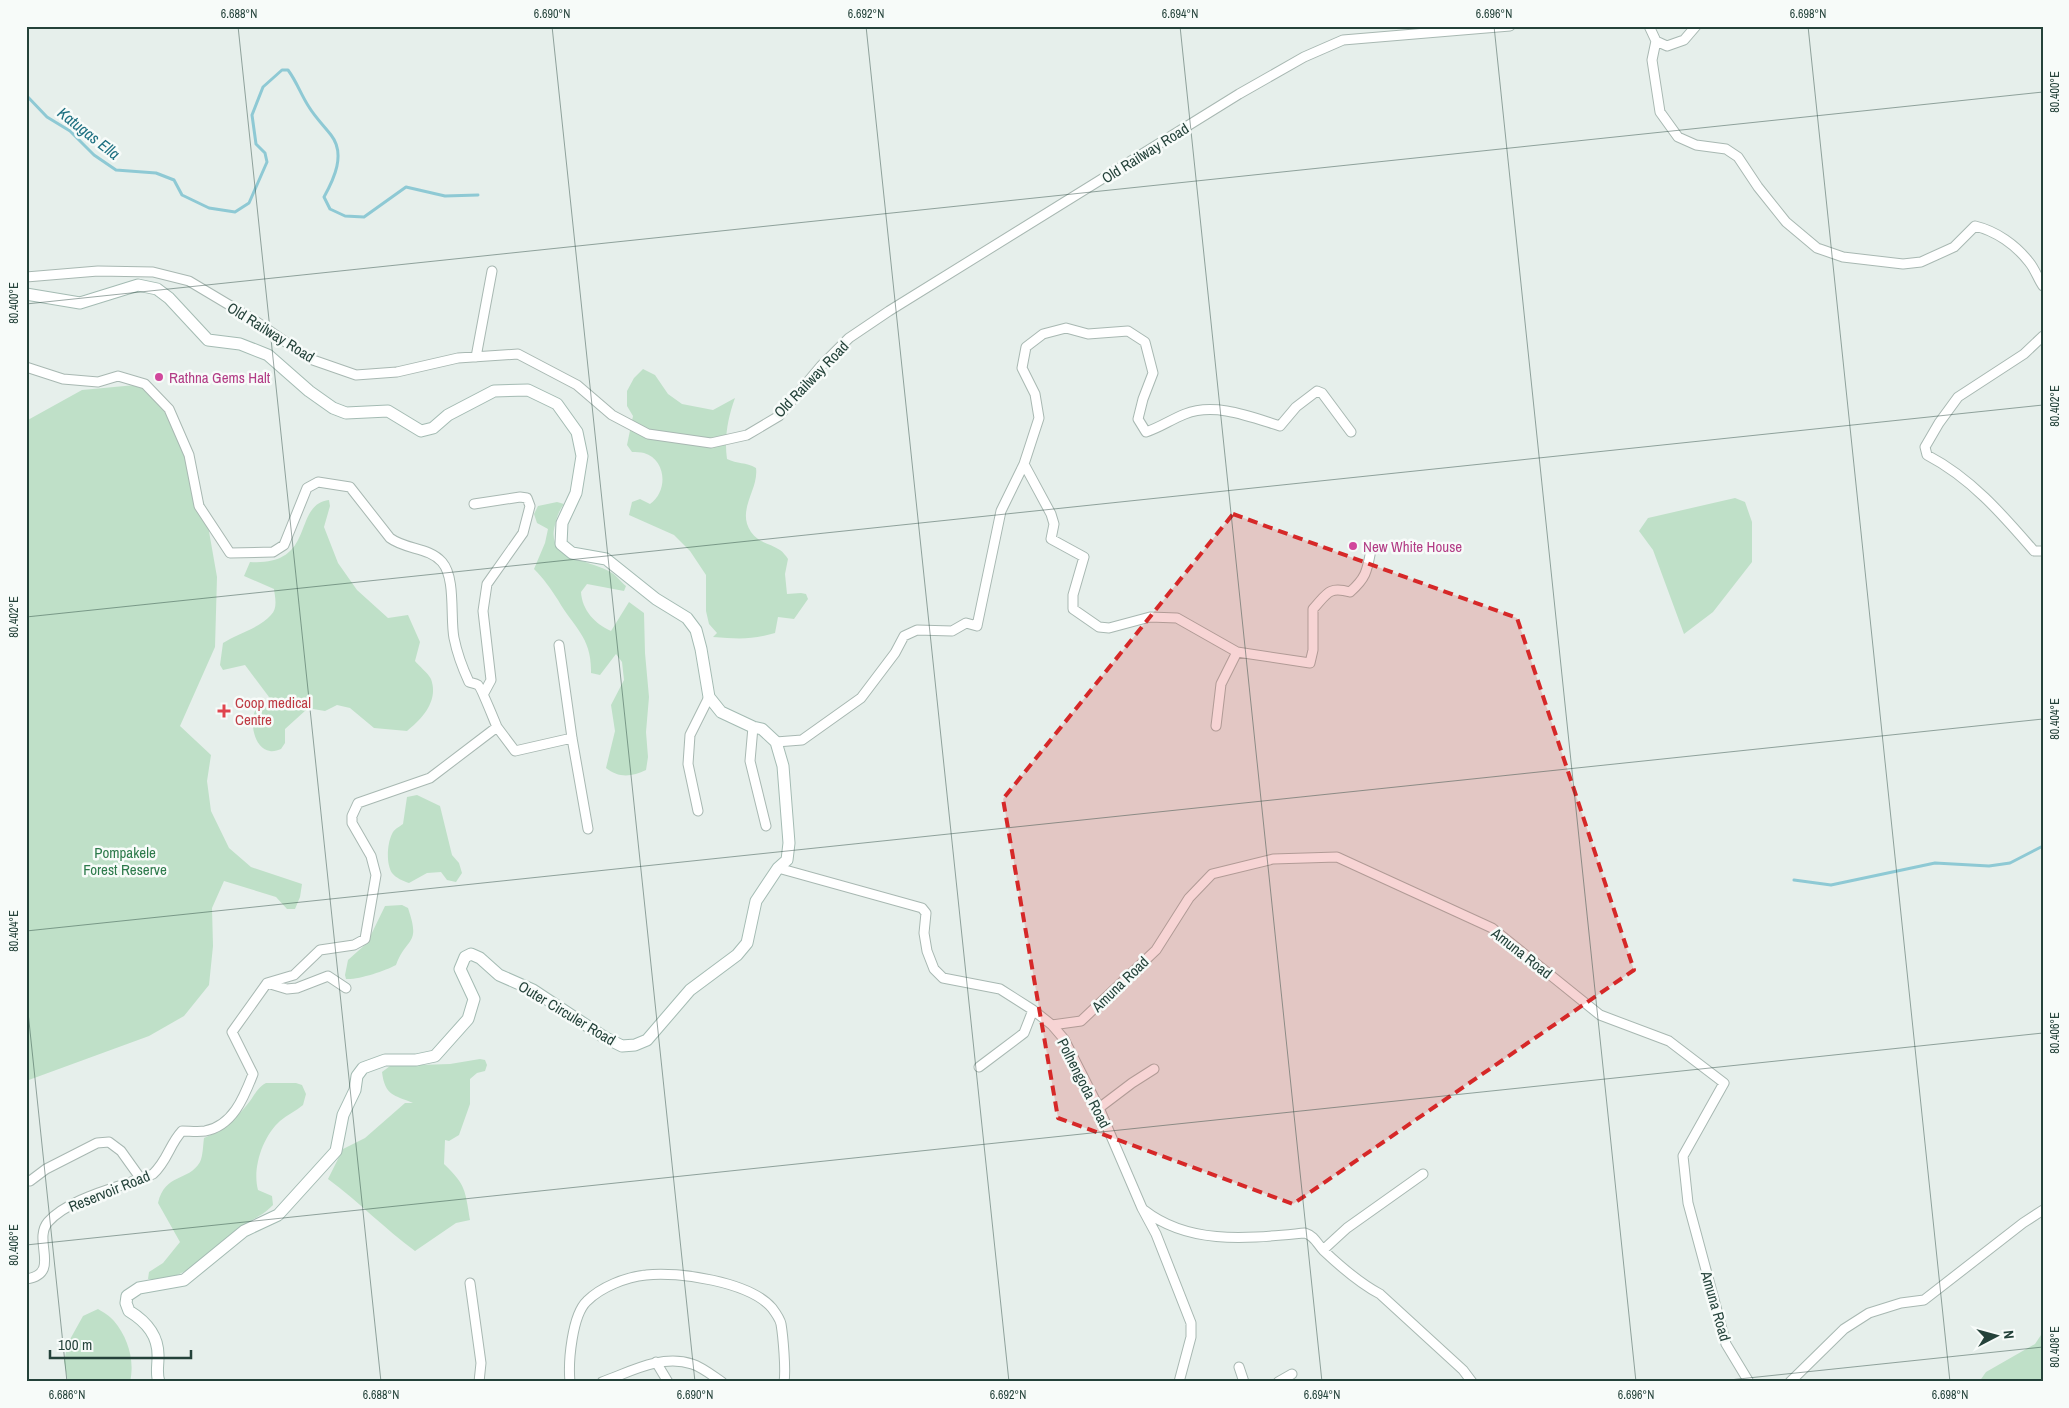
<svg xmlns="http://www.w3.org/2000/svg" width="2069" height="1408" viewBox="0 0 2069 1408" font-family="'Archivo Narrow',sans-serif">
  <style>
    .green { fill: #bfe0c8 }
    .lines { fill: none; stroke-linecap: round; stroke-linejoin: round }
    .stream { stroke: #8ec9d4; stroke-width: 3 }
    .street-casing { stroke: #a8b8b2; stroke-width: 11 }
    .secondary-casing { stroke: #a4bbb3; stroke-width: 13 }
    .street { stroke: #fff; stroke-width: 9 }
    .secondary { stroke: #fff; stroke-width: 11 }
    .marked { fill: #d62828; fill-opacity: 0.2; stroke: #d62828; stroke-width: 4; stroke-dasharray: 10 6; stroke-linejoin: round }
    .ticks { fill: none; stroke: #24423a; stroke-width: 1; stroke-opacity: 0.45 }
    .hotel-dot { fill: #d1479c; stroke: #f7fbf9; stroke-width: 2 }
    .health-dot { fill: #e0444e; stroke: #f7fbf9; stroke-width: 2 }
    .labels { text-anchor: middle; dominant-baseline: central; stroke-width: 5; stroke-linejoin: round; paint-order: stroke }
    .street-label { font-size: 15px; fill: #24423a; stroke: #f7fbf9 }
    .hotel-label { font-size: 15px; fill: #b23c85; stroke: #f7fbf9; text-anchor: start }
    .health-label { font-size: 15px; fill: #be3a42; stroke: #f7fbf9; text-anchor: start }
    .park-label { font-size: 15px; fill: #2d7a4b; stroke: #f7fbf9 }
    .water-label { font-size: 16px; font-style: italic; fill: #1c6f80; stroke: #f7fbf9 }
    .neatline { fill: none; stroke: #24423a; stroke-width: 2 }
    .ticks-label { font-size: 12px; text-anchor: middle; fill: #24423a }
  </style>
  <rect width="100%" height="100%" fill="#e6efeb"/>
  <path class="green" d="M643 369 655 375 668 394 682 404 713 410 735 398C728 417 724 438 727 459 737 464 746 462 756 468 759 490 736 510 751 532 760 544 770 543 780 550 783 552 786 556 788 559L785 574 787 594 801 593 806 594 808 599 794 619 778 617 775 633C751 640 738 639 713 637L717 633 709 624 706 611V575L690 551 674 535 629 515 632 502 640 499 650 504C668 492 667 460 644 453 641 452 636 452 632 452L627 445 633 416 627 406V391L634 378Z
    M146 384 173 425 204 503 217 577 215 647 180 726 211 755 207 781 211 811 229 848 251 867 302 884 300 897 295 909H287L276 897 224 881 212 908 213 946 209 985 184 1016 149 1036 26 1081V421L82 390Z
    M1735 498 1745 502 1752 522V562L1713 612 1684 634 1653 550 1639 531 1648 518Z
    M329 500 330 506 324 527 338 563 357 590 388 618 408 615 420 642 415 661C419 666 428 673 431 679 439 701 422 719 407 731L374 728 350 708 337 705 325 711 313 709 306 710 285 729V743L281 749C278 750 273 752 270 751 255 749 249 724 255 711 258 706 265 702 269 697L245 665 223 670 220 665 223 643C237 634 260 628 271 615 278 608 275 597 274 589L244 576 250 562C318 566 291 505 329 500Z
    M557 502 564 504C559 510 557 517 555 525 545 561 591 559 612 573 617 576 621 582 626 586L624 591 587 584 581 592C582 610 595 624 611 631L629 602 644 613 645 653 649 697 646 732 648 757 646 770C632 777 618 778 606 768L615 731 611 705 624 680 622 662 616 654 600 675 591 673C592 637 574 628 558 600 551 589 544 579 534 569L545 543 548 529 537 523 534 514 538 506Z
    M417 795 440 806 452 855 459 863 462 873 456 882 447 880 441 872 427 873 409 883C403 881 396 878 392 873 386 864 387 844 392 834 394 829 399 827 403 824L407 797Z
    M402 905 408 908C421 946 407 936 396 965 385 971 358 980 346 979L345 975 348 960 367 943 385 906Z
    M480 1059 485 1060 487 1065 485 1071 477 1073 470 1079V1104L459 1135 449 1141 445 1140 444 1164C466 1185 465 1190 470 1220L456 1223 415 1251C385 1229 359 1202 328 1179L343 1149 365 1138 405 1103H413C394 1095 385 1096 382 1072L390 1066 450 1064Z
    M266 1083H296L302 1085 306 1094 303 1105C296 1111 287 1115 280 1121 263 1136 252 1168 258 1190L272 1196 273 1205C260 1218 251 1219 238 1229 212 1250 184 1284 148 1279L149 1272 163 1263 180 1242 158 1203C165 1173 188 1182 200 1162 203 1156 203 1145 204 1138 222 1131 239 1116 250 1101 256 1093 257 1088 266 1083Z
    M98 1309C103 1312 110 1316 114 1321 128 1338 135 1360 130 1382H68L64 1361 68 1343 83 1316Z
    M2043 1332V1382H1979L1986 1372 2035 1344Z"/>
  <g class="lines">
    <path class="stream" d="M26 95 47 117 70 131 94 155 116 170 156 173 174 180 182 195 209 208 235 212 249 203 267 162 265 153 256 144 252 115 263 87 282 70H288C297 82 301 95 309 107 315 117 324 126 331 135 346 154 334 179 324 197L330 209 345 216 364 217 406 187 445 196 478 195
      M1794 880 1831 885 1935 863 1989 866 2010 863 2043 846"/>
    <g class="street-casing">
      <path id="street" d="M1649 26 1656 41 1667 46 1684 40 1696 26
        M1656 41 1652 60 1660 112 1678 137 1696 145 1726 149 1738 157 1758 187 1786 222 1817 248 1843 257 1903 264 1921 262 1954 247 1975 226C1996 231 2016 245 2029 262 2035 269 2038 279 2043 286
        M26 277 98 271 153 272 189 281 251 318 310 359 356 375 397 372 458 358 518 354 577 385 612 415 648 434 711 443 747 435 779 416 821 366 849 338 889 311 1239 94 1304 57 1343 40 1510 26
        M2043 336 2024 354 1958 397 1939 423 1925 447 1927 455C1971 478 2002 514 2034 551H2043
        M476 357 492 271
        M26 367 63 379 98 382 118 376 145 384 169 409 189 455 199 506 230 553 273 552 284 545 307 488 318 482 350 487 390 538C406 550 429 547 442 562 456 578 450 618 454 638 457 653 463 669 469 682 472 683 475 683 478 685 481 687 494 720 497 727L430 778 358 803 352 816V823L371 856 376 875 365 939 354 945 320 950 294 975 267 983 232 1032 253 1074C244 1097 233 1126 205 1131 198 1132 189 1131 182 1131 169 1145 168 1160 153 1174 122 1187 70 1197 48 1222 32 1241 62 1274 26 1279
        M1024 464 1051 514 1054 524 1051 539 1084 557 1073 595V609L1099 627 1109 628 1150 617 1177 618 1237 652 1221 684 1216 726
        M474 504 520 497 527 498 530 506 523 533 487 584 483 611 491 680 484 693
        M559 645 572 738 588 829
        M1237 652 1310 663 1313 650V609C1327 594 1328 586 1350 592 1366 578 1367 571 1371 550
        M497 727 515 751 572 738
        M753 727 750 761 766 826
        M776 742 802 740 861 698 895 653 904 636 917 630 952 631 966 623 977 626 1001 511 1024 464 1039 418 1035 394 1022 368 1026 347 1043 334 1066 328 1088 334 1128 331 1145 342 1153 373 1143 399 1138 419 1146 432C1161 427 1170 420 1185 414 1215 402 1251 417 1280 426L1296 407 1317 391 1322 393 1351 432
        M698 811 688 764 690 735 709 697
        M778 868 922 908 926 913 924 933 927 951 934 969 943 978 1000 989 1033 1010 1052 1025 1064 1039 1099 1108 1142 1208 1156 1234 1191 1323V1337L1179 1382
        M267 983 287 989 297 988 328 976 346 988
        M1052 1025 1081 1021 1156 950 1189 898 1212 874 1273 859 1337 857 1492 928 1600 1015 1669 1041 1724 1083 1683 1156 1688 1203 1726 1344 1749 1382
        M979 1067 1024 1033 1033 1010
        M1099 1108 1132 1083 1154 1069
        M30 1181 46 1169 97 1143 109 1142 121 1151 141 1179
        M1144 1210C1190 1246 1250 1238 1305 1233 1315 1236 1317 1244 1324 1251 1341 1267 1359 1283 1380 1294L1463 1370 1472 1382
        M1323 1250 1347 1228 1423 1174
        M470 1283 481 1363 479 1382
        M656 1362 668 1382
        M1239 1367 1244 1382
        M570 1382C568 1362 572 1315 587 1301 601 1287 626 1277 646 1275 678 1271 750 1282 772 1308 775 1312 780 1319 781 1324 783 1336 786 1370 784 1382
        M602 1382C630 1372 661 1354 692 1364 702 1367 713 1376 722 1382
        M1278 1382 1292 1374
        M1790 1382 1844 1329 1869 1313 1901 1303 1924 1300 2023 1223 2043 1210"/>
    </g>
    <g class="secondary-casing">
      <path id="secondary" d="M26 294 80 303 138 285 157 289 169 298 208 340 240 344 268 355 309 391 333 408 346 413 388 411 421 431 433 428 448 415 494 391 528 390 557 404 577 432 582 456 576 493 562 523 561 544 572 553 606 559 656 599 687 618 696 630 701 649 709 697 721 712 753 727 762 729 776 742 783 766 789 843 787 860 778 868 756 901 747 943 737 955 690 990 647 1040 635 1045 622 1046 604 1037 533 990 499 975 480 958 471 954 465 957 460 969 474 999 468 1019 435 1056 416 1060H385L363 1068 357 1076 355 1090 343 1115 336 1151 278 1215 244 1231 184 1280 139 1288 127 1296 126 1303 129 1311C147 1322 159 1336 158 1358 158 1366 156 1374 159 1382"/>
    </g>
    <use href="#street" class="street"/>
    <use href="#secondary" class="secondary"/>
  </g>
  <path class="marked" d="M1233 514 1517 618 1634 970 1293 1204 1058 1118 1003 799Z"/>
  <path class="ticks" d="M238 26 381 1382M552 26 695 1382M866 26 1009 1382M1180 26 1322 1382M1494 26 1636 1382M1808 26 1950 1382M26 304 2043 92M26 617 2043 405M26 931 2043 719M26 993 67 1382M26 1245 2043 1033M1710 1382 2043 1347"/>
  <g class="hotel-dot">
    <circle cx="159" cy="377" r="5"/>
    <circle cx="1353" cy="546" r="5"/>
  </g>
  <path class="health-dot" d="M221.5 703.5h5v5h5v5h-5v5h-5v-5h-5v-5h5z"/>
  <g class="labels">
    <g class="street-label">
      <text transform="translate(1145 153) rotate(-32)">Old Railway Road</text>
      <text transform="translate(271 332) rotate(32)">Old Railway Road</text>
      <text transform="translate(811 379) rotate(-46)">Old Railway Road</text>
      <text transform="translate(1522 953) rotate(38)">Amuna Road</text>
      <text transform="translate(1120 984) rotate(-44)">Amuna Road</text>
      <text transform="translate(567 1013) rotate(31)">Outer Circuler Road</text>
      <text transform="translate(1084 1083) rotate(63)">Polhengoda Road</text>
      <text transform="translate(109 1191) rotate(-22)">Reservoir Road</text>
      <text transform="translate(1716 1306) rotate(74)">Amuna Road</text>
    </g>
    <g class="hotel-label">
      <text x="169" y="377">Rathna Gems Halt</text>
      <text x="1363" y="546">New White House</text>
    </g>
    <g class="health-label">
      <text x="235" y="702">Coop medical<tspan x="235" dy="17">Centre</tspan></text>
    </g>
    <g class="park-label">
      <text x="125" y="852">Pompakele<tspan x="125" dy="17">Forest Reserve</tspan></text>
    </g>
    <g class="water-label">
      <text transform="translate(89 133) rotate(38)">Katugas Ella</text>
    </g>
  </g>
  <rect width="2069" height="1408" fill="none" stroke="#f7fbf9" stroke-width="55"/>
  <g transform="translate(1996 1336) rotate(84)" stroke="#f7fbf9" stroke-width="4" paint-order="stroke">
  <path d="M0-4L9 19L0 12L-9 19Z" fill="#24423a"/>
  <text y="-8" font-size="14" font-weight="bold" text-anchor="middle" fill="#24423a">N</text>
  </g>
  <path d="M50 1350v8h141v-8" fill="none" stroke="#24423a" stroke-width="2.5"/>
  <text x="58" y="1350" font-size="15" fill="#24423a" stroke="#f7fbf9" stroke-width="4" paint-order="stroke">100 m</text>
  <rect x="28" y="28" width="2014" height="1352" class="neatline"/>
  <g class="ticks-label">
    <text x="239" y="18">6.688°N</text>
    <text x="552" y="18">6.690°N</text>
    <text x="866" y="18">6.692°N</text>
    <text x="1180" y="18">6.694°N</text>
    <text x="1494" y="18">6.696°N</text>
    <text x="1808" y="18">6.698°N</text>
    <text transform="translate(2055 92) rotate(-90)" y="4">80.400°E</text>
    <text transform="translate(14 303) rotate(-90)" y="4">80.400°E</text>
    <text transform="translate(2055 406) rotate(-90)" y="4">80.402°E</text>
    <text transform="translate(14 617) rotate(-90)" y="4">80.402°E</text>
    <text transform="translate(2055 719) rotate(-90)" y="4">80.404°E</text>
    <text transform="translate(14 931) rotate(-90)" y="4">80.404°E</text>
    <text transform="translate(2055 1033) rotate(-90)" y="4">80.406°E</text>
    <text transform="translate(14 1245) rotate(-90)" y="4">80.406°E</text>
    <text transform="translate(2055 1347) rotate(-90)" y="4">80.408°E</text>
    <text x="67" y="1399">6.686°N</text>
    <text x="381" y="1399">6.688°N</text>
    <text x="695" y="1399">6.690°N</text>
    <text x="1008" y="1399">6.692°N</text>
    <text x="1322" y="1399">6.694°N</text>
    <text x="1636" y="1399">6.696°N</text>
    <text x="1950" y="1399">6.698°N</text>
  </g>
</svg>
